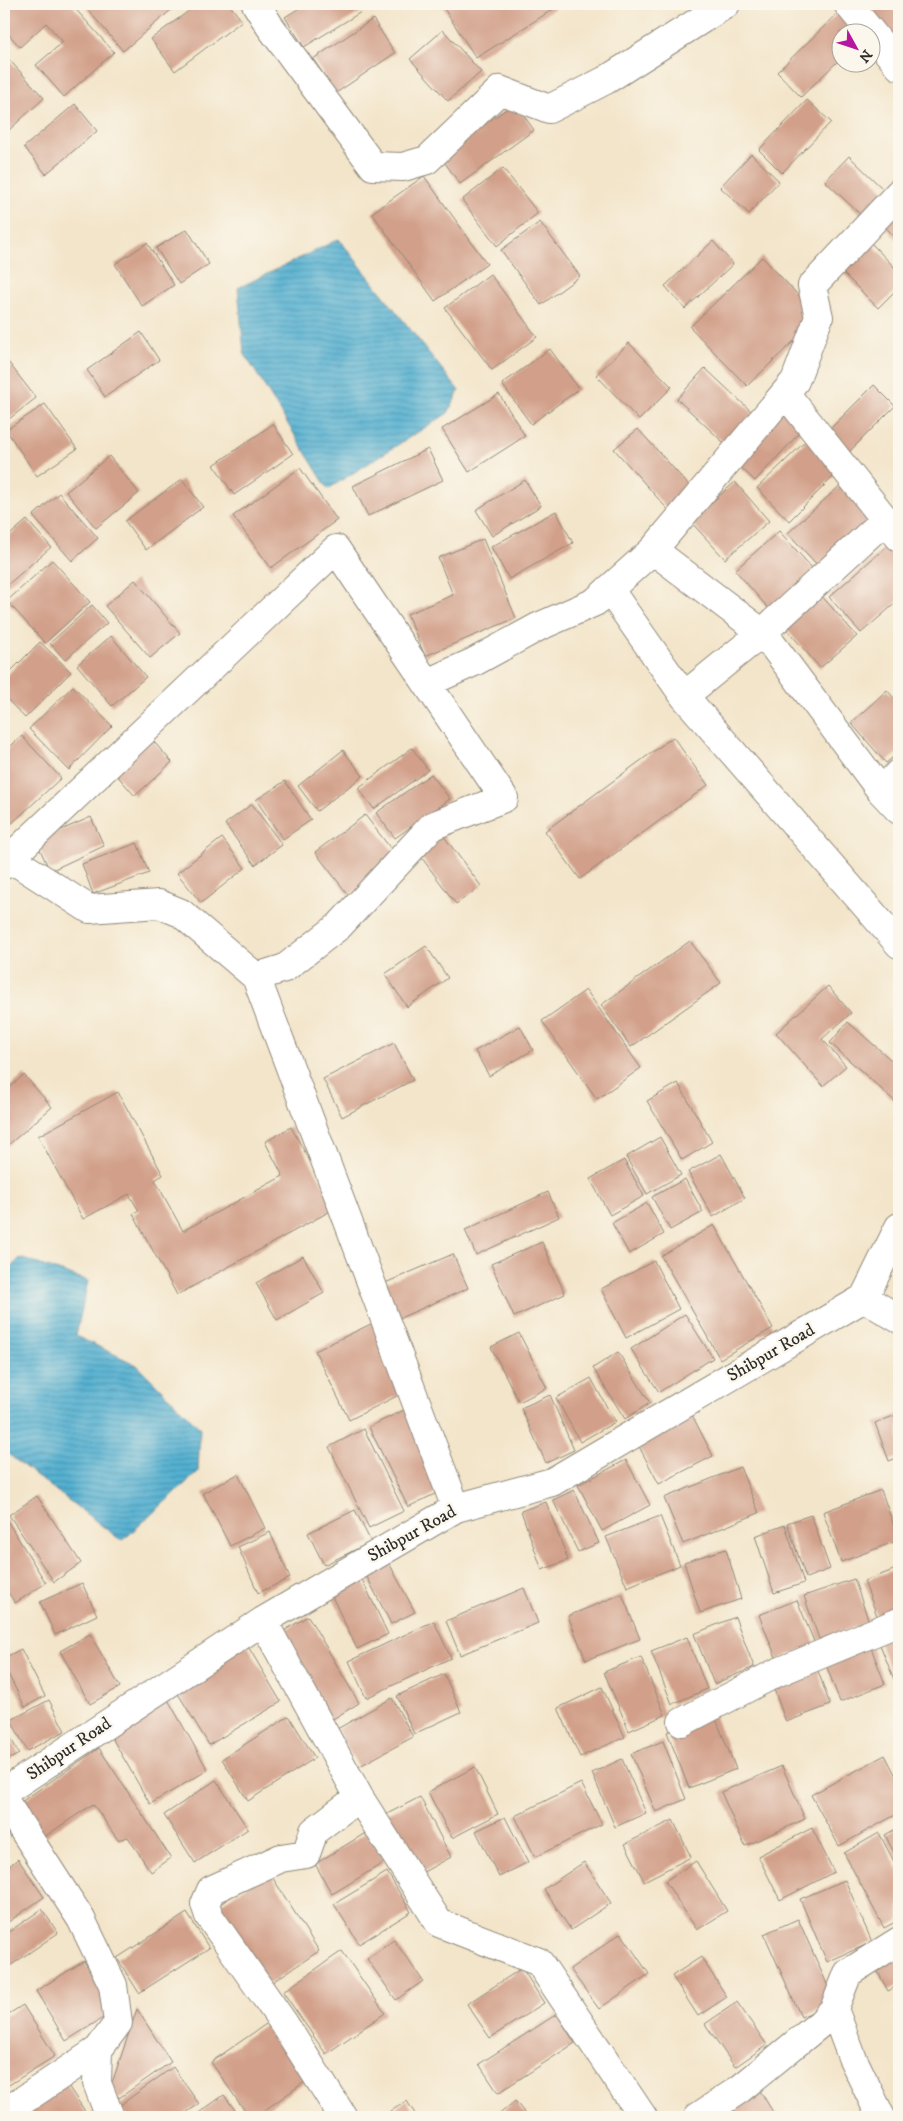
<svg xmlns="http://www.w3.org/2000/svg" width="903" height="2121" viewBox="0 0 903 2121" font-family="'IM FELL DW Pica',serif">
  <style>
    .water { fill: url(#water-rules); stroke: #3f6e7e }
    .building { fill: #d2a08a }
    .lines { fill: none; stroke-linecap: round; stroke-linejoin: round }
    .minor-casing { stroke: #8f887a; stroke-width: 30 }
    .minor { stroke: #fff; stroke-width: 28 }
    .labels { text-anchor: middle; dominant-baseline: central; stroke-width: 5; stroke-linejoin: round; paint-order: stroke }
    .street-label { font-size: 18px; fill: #2b2b2b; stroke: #fbf7ec }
  </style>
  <defs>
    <pattern id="water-rules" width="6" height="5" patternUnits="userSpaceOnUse" patternTransform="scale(1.25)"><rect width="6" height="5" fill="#53b0d1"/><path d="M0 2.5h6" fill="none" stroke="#458faa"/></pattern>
  </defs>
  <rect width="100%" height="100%" fill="#fbf7ec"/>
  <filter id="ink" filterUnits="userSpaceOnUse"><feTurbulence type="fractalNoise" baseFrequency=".02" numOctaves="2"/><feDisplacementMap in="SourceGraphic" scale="10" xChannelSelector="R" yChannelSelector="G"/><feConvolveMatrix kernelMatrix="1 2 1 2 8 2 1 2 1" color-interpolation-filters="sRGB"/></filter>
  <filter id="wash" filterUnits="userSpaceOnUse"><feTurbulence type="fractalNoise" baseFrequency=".0096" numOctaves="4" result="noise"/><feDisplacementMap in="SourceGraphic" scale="20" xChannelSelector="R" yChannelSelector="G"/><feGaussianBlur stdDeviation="1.12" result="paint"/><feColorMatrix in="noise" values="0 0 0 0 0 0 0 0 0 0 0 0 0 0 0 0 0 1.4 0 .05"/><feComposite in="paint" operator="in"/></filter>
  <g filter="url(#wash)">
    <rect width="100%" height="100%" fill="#f3e5ca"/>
    <path class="water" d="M339 239 459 391 448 413 328 489 244 353 238 288Z
      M20 1258 88 1281 76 1336 137 1365 200 1428 198 1472 122 1541 4 1451V1274Z"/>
    <g id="blocks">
      <path class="building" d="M15 4H71L114 52 64 97 36 65 63 42 46 23 20 47 4 29V13Z
        M83 4H178L123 51Z
        M198 4H229L242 21 175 71 151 39Z
        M306 4H356L361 12 304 47 285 17Z
        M441 4H559L560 5 476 58Z
        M863 4H899V33L891 39Z
        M840 11 860 32H840V59L801 97 777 72Z
        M373 19 395 53 336 93 313 59Z
        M443 30 481 72 448 101 410 59Z
        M4 54 44 98 8 131 4 126Z
        M807 100 831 122 782 173 759 150Z
        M515 103 534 130 460 184 440 156Z
        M75 104 97 131 46 174 24 147Z
        M751 154 779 181 749 214 720 187Z
        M849 156 885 191 862 216 825 181Z
        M503 168 538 213 497 246 462 200Z
        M424 176 487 264 435 301 372 213Z
        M899 205V242L881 222Z
        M540 222 580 276 541 305 501 250Z
        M187 229 209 264 179 284 156 248Z
        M713 241 733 264 685 309 665 286Z
        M870 242 899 272V287L878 308 841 271Z
        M147 243 174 285 142 306 115 264Z
        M762 257 819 317 747 386 690 327Z
        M490 274 537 337 492 370 445 308Z
        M141 332 159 360 105 397 87 370Z
        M629 343 672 387 639 420 596 375Z
        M550 349 579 389 531 424 502 384Z
        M5 358 36 398 4 423V359Z
        M705 368 753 413 724 443 677 399Z
        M874 385 895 406 848 453 827 432Z
        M499 394 525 436 469 472 442 429Z
        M45 404 77 449 37 476 6 430Z
        M782 405 805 427 755 481 732 459Z
        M273 424 293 454 234 495 214 465Z
        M638 429 694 491 670 512 614 449Z
        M811 436 842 468 789 521 757 488Z
        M428 449 443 480 368 516 353 486Z
        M109 456 139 493 96 528 66 492Z
        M300 468 337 520 271 568 233 516Z
        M182 479 203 507 146 550 125 521Z
        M525 480 541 506 492 536 476 510Z
        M735 482 769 521 725 559 690 521Z
        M844 482 875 518 820 568 788 533Z
        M59 493 98 538 72 561 33 516Z
        M556 511 573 543 509 579 491 547Z
        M27 520 51 547 4 588V540Z
        M779 531 814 570 769 609 735 570Z
        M483 539 516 618 425 656 407 614 453 595 438 558Z
        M888 545 899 558V600L861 633 829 597Z
        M52 560 90 602 45 643 7 601Z
        M135 580 180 633 150 658 105 606Z
        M819 593 857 636 820 668 783 625Z
        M92 605 107 623 65 660 50 643Z
        M111 636 146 677 112 706 77 665Z
        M40 642 71 672 25 718 4 696V678Z
        M73 686 112 726 69 770 29 729Z
        M887 690 899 704V752L886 763 851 723Z
        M145 732 172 762 135 796 108 765Z
        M22 736 61 778 10 825 4 818V752Z
        M673 737 708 785 580 879 545 831Z
        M412 748 428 770 374 809 358 788Z
        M343 750 363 776 317 811 298 786Z
        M431 774 450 799 395 838 376 813Z
        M285 781 311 820 283 839 256 800Z
        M252 804 282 845 255 865 225 824Z
        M365 815 398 858 349 896 315 852Z
        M91 817 104 846 50 871 36 841Z
        M440 831 481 886 456 904 416 850Z
        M222 838 245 868 201 903 177 873Z
        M137 843 149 873 93 894 82 864Z
        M690 941 721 983 631 1047 601 1005Z
        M426 946 448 978 407 1007 385 974Z
        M828 986 851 1013 822 1039 846 1066 823 1086 776 1033Z
        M586 990 641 1068 597 1099 542 1021Z
        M848 1022 899 1067V1105L830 1043Z
        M520 1026 533 1050 489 1076 475 1051Z
        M394 1043 413 1080 342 1117 323 1079Z
        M24 1075 52 1107 6 1147 4 1144V1092Z
        M678 1083 712 1142 682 1160 647 1101Z
        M118 1092 163 1175 155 1180 183 1231 283 1176 265 1142 291 1127 336 1208 177 1295 133 1214 139 1211 129 1194 83 1219 38 1136Z
        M660 1137 681 1175 647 1194 626 1157Z
        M721 1154 745 1198 713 1217 688 1172Z
        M624 1160 644 1196 610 1215 590 1179Z
        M685 1179 703 1212 670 1230 652 1197Z
        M548 1192 559 1217 476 1255 465 1230Z
        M647 1203 664 1234 629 1254 612 1223Z
        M714 1225 773 1328 720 1359 661 1256Z
        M542 1242 565 1294 514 1317 491 1264Z
        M453 1254 468 1288 400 1318 385 1283Z
        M303 1256 324 1293 277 1320 256 1283Z
        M654 1261 679 1309 626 1338 601 1289Z
        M685 1314 713 1358 659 1392 631 1349Z
        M373 1323 407 1391 349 1420 315 1351Z
        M519 1333 547 1388 519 1402 491 1347Z
        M618 1352 650 1403 625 1419 593 1368Z
        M591 1378 615 1422 580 1442 556 1398Z
        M550 1395 574 1450 546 1463 521 1408Z
        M406 1409 445 1489 408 1507 369 1427Z
        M690 1411 713 1456 659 1484 635 1439Z
        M899 1414V1457L889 1461 875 1423Z
        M364 1429 404 1511 369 1528 329 1447Z
        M626 1460 650 1505 602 1531 578 1485Z
        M740 1467 759 1513 683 1544 664 1498Z
        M238 1474 265 1528 230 1546 203 1493Z
        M574 1490 599 1543 578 1552 553 1500Z
        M881 1490 899 1540 841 1562 823 1512Z
        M37 1496 81 1563 54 1582 9 1515Z
        M546 1502 568 1560 542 1570 521 1511Z
        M355 1510 371 1542 324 1565 308 1533Z
        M811 1515 830 1569 806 1578 787 1523Z
        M660 1516 680 1565 627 1587 606 1537Z
        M6 1519 46 1583 15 1603 4 1586V1520Z
        M785 1525 804 1583 774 1593 755 1536Z
        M270 1532 290 1578 258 1593 238 1547Z
        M726 1549 741 1599 700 1613 684 1562Z
        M388 1561 415 1612 391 1624 365 1573Z
        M899 1568V1613L879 1621 864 1581Z
        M360 1575 388 1634 357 1649 329 1590Z
        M854 1579 869 1622 819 1639 804 1596Z
        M82 1583 97 1615 55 1635 40 1602Z
        M524 1588 538 1623 460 1655 446 1621Z
        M622 1594 640 1639 586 1660 568 1616Z
        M797 1600 815 1644 777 1660 759 1615Z
        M308 1616 359 1703 328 1722 277 1635Z
        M735 1617 754 1667 714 1684 694 1634Z
        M434 1621 451 1658 366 1698 349 1661Z
        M899 1633V1692L879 1642Z
        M90 1634 120 1687 90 1704 60 1651Z
        M687 1637 707 1689 672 1704 651 1651Z
        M246 1643 281 1702 209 1745 174 1687Z
        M870 1645 885 1684 840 1702 825 1662Z
        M21 1649 45 1696 25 1707 4 1666V1658Z
        M641 1657 665 1715 629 1731 604 1672Z
        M817 1668 830 1705 786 1722 772 1684Z
        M444 1674 461 1712 414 1734 397 1696Z
        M602 1687 625 1737 580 1757 558 1708Z
        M167 1698 208 1770 150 1804 108 1731Z
        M392 1698 413 1737 358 1767 337 1729Z
        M49 1700 65 1731 27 1751 11 1720Z
        M714 1714 736 1769 689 1788 667 1732Z
        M289 1716 315 1758 248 1801 222 1759Z
        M4 1725 19 1754 4 1762Z
        M663 1741 686 1799 656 1812 631 1754Z
        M99 1748 171 1858 151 1872 128 1837 118 1840 93 1804 44 1837 21 1802Z
        M885 1755 899 1782V1813L839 1846 811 1795Z
        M622 1759 646 1813 615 1827 592 1773Z
        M782 1766 805 1819 745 1846 721 1792Z
        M475 1767 498 1814 452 1838 428 1792Z
        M216 1780 248 1829 195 1863 164 1815Z
        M581 1783 602 1824 535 1857 515 1816Z
        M420 1797 451 1857 416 1876 385 1815Z
        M505 1817 528 1862 499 1877 476 1831Z
        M673 1820 691 1857 644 1881 625 1844Z
        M899 1827V1862L885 1835Z
        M812 1828 834 1872 780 1900 758 1856Z
        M367 1832 385 1862 332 1894 315 1864Z
        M879 1833 899 1871V1920L884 1928 844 1853Z
        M18 1859 44 1897 4 1925V1870Z
        M696 1861 727 1911 697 1930 665 1881Z
        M584 1862 611 1903 571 1930 544 1889Z
        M269 1872 319 1951 265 1987 214 1908Z
        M387 1872 411 1912 359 1944 334 1904Z
        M845 1880 872 1942 827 1962 800 1899Z
        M42 1909 58 1933 4 1970V1935Z
        M187 1913 209 1948 139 1993 117 1958Z
        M798 1919 835 2002 801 2017 764 1934Z
        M621 1933 649 1974 599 2009 570 1969Z
        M394 1940 423 1981 396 2000 367 1959Z
        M899 1945V1985L888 1991 872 1961Z
        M342 1951 385 2013 326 2054 283 1992Z
        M701 1957 727 1997 698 2016 672 1976Z
        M84 1961 114 2011 66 2041 36 1991Z
        M522 1968 544 2003 490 2038 467 2004Z
        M737 2002 767 2045 735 2067 705 2024Z
        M23 2005 55 2056 4 2088V2017Z
        M137 2009 171 2062 119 2098 111 2086Z
        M557 2014 575 2043 498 2093 479 2064Z
        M269 2022 309 2079 255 2117H249L211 2062Z
        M173 2067 199 2104 180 2117H128L119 2106Z
        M64 2080 89 2117H10Z
        M756 2084 776 2117H726L719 2106Z
        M224 2095 240 2117H193Z
        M407 2101 417 2117H381Z
        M515 2101 528 2117H496Z"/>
    </g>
  </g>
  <g filter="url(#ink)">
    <use href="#blocks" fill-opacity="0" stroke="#8f887a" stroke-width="1"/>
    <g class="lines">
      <g class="minor-casing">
        <path id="minor" d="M256 4 269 25 373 166 403 167 427 160 500 90 549 109 606 80 726 4
          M848 4 899 66
          M785 393 899 537
          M653 550 765 635 881 791 899 810
          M609 589 684 696 899 944
          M427 683 474 662 538 627 595 602 653 550 795 381 819 317 812 286 899 193
          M684 696 762 633 886 519
          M881 791 899 773
          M4 854 10 858 89 909 159 904 181 913 256 977 285 968 339 926 432 826 504 798 336 549 10 858 4 865
          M256 977 456 1508
          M864 1298 899 1227
          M864 1298 899 1319
          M263 1621 359 1797 439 1923 539 1962 643 2117
          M682 1722 776 1673 899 1622
          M4 1792 263 1621 456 1508 552 1482 864 1298
          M4 1800 81 1919 113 1985 118 2023 98 2050 97 2083 110 2117
          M834 2009 852 2057 881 2117
          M4 2113 98 2050
          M343 2117 283 2022 209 1916 205 1904 211 1890 281 1858 306 1854 314 1831 359 1797
          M698 2117 740 2089 821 2023 834 2009 848 1973 899 1941"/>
      </g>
      <use href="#minor" class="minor"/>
    </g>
  </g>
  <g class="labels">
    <g class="street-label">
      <text transform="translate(771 1353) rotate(-30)">Shibpur Road</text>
      <text transform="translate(412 1534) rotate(-29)">Shibpur Road</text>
      <text transform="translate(69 1749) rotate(-34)">Shibpur Road</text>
    </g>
  </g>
  <rect width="903" height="2121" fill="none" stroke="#fbf7ec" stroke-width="20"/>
  <g transform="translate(856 48) rotate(130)"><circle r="24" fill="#fbf7ec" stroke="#a8a59f"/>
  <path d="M0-4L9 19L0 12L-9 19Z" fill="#b5179e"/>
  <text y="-8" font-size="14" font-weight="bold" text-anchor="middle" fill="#2b2b2b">N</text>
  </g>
</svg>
